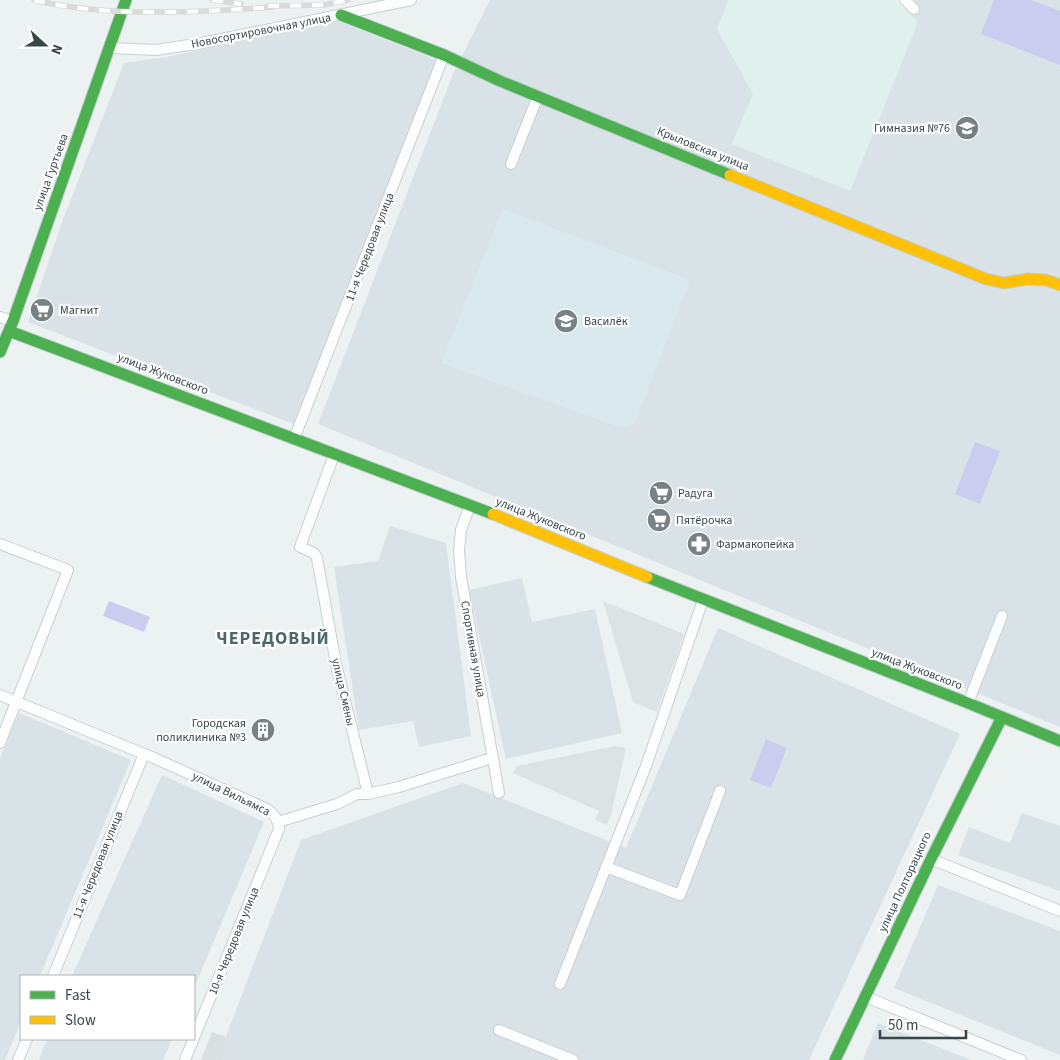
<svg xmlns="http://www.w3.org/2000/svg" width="1060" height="1060" viewBox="0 0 1060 1060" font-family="'Source Sans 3',sans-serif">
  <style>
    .residential { fill: #d9e3e7 }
    .industrial { fill: #dbe3e5 }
    .education { fill: #dae9ee }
    .medical { fill: #e0f1ed }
    .green { fill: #caccf0 }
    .parking { fill: #dadfe0 }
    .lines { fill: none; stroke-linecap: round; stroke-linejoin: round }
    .street-casing { stroke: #c9cfd1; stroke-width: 12 }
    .fast-casing { stroke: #c4cfd3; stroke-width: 13 }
    .slow-casing { stroke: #c4cfd3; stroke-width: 13 }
    .street { stroke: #fcfdfd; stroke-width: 10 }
    .fast { stroke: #4caf50; stroke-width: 11 }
    .slow { stroke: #ffc107; stroke-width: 11 }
    .rail-casing { stroke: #d9dada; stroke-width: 5.5 }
    .rail { stroke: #fff; stroke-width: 4; stroke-dasharray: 11; stroke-linecap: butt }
    .labels { text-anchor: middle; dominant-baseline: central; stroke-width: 4.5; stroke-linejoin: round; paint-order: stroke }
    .street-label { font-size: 12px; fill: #36474a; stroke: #fff }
    .poi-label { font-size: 12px; fill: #36474a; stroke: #fff; text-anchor: start }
    .district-label { font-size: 18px; font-weight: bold; letter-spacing: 1px; fill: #4b686f; stroke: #fff }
  </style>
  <rect width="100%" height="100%" fill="#ecf1f2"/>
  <path class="residential" d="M490 0H894L904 10 915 0H1060V727L318 424 453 74Z
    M338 21 437 60 296 425 28 322 62 222 124 63 166 57Z
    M390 526 446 543 471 736 419 747 413 721 359 730 334 567 378 561Z
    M522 578 532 622 595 609 622 733 506 759 469 590Z
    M718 628 960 734 809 1060H217L301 840 463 783 626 848Z
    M19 713 131 760 40 976H21V1021L5 1060H0V758Z
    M162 775 264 822 194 988V976H72Z
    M1022 813 1060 826V891L958 855 969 827 1010 843Z
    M938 885 1060 931V1055L894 988Z
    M878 1023 971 1060H863Z
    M47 1039H172L163 1060H39Z"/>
  <path class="industrial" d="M603 601 684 634 657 712 633 702Z
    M615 746 626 748 611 815 607 825 595 820 599 811 513 773 517 766Z"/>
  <path class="education" d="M503 209 690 280 635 423 622 428 441 363Z"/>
  <path class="medical" d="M728 0H895L918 22 850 191 732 144 753 94 717 29Z"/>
  <path class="green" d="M994 0H1031L1060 11V65L981 34Z
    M975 442 1000 451 980 504 955 494Z
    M109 601 150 617 144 632 103 616Z
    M766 739 787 748 771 788 750 780Z"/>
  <path class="parking" d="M212 1032 229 1038 221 1060H201Z"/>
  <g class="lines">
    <g class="street-casing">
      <path id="street" d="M905 0 914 9
        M110 48 156 50 202 43 411 0
        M511 164 538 96
        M0 317 13 321
        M294 439 444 55
        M334 455 300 547 314 553 317 558 336 664 368 794
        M470 505 461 530 459 550 461 577 499 793
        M0 544 68 570 0 743
        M0 695 154 758 267 809C275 815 278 819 279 829L185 1060
        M968 703 1002 616
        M278 822 337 804 357 794H368L399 787 492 758
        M931 859 1060 911
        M606 867 680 895 720 791
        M53 976 144 754
        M560 984 646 766 703 600
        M866 997 1021 1060
        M499 1030 573 1060
        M18 1060 27 1039"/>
    </g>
    <g class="fast-casing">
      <path id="fast" d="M341 15 444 55 500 81 730 175
        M9 331 493 514
        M0 352 13 321 126 0
        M647 577 968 703 1060 741
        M835 1060 931 859 1002 717"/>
    </g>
    <g class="slow-casing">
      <path id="slow" d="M730 175 986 279 1004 283 1028 279 1046 280 1060 285
        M493 514 647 577"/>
    </g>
    <use href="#street" class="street"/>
    <use href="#fast" class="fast"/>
    <use href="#slow" class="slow"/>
    <g class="rail-casing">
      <path id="rail" d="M34 0C110 18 196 12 274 7
        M212 0 241 4
        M268 6 324 5 348 0"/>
    </g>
    <use href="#rail" class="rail"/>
  </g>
  <defs>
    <g id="school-disc" transform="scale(1.25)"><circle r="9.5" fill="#768285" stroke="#fff"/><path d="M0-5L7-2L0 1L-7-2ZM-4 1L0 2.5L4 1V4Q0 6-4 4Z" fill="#fff"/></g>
    <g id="supermarket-disc" transform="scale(1.25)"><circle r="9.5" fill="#768285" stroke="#fff"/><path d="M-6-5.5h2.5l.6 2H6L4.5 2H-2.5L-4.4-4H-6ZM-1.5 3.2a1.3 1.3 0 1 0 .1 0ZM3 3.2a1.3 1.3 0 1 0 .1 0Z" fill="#fff"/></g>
    <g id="pharmacy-disc" transform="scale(1.25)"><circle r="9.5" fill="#768285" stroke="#fff"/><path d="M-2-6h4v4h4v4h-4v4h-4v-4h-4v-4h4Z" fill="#fff"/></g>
    <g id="building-disc" transform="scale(1.25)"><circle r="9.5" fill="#768285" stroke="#fff"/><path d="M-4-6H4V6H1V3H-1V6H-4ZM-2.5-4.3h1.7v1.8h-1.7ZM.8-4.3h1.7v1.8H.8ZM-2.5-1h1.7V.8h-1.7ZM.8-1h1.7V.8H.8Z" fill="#fff"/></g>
  </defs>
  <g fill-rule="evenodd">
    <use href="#school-disc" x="967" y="128"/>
    <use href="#supermarket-disc" x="42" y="310"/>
    <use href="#school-disc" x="566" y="321"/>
    <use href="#supermarket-disc" x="661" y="493"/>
    <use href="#supermarket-disc" x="659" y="520"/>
    <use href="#pharmacy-disc" x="699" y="544"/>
    <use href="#building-disc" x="263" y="730"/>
  </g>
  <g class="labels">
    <g class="street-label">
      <text transform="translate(261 31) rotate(-11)">Новосортировочная улица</text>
      <text transform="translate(703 149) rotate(22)">Крыловская улица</text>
      <text transform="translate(51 172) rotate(-70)">улица Гуртьева</text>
      <text transform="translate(370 247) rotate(-69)">11-я Чередовая улица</text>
      <text transform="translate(163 374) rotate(21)">улица Жуковского</text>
      <text transform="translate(541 519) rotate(22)">улица Жуковского</text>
      <text transform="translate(473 649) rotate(80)">Спортивная улица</text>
      <text transform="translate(917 669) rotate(21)">улица Жуковского</text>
      <text transform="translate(343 692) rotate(77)">улица Смены</text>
      <text transform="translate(231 794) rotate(26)">улица Вильямса</text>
      <text transform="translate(98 865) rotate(-68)">11-я Чередовая улица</text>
      <text transform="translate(905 882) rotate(-65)">улица Полторацкого</text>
      <text transform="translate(234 941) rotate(-68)">10-я Чередовая улица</text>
    </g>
    <g class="poi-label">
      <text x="950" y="128" text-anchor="end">Гимназия №76</text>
      <text x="60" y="310">Магнит</text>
      <text x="584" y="321">Василёк</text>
      <text x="678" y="493">Радуга</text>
      <text x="676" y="520">Пятёрочка</text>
      <text x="716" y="544">Фармакопейка</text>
      <text x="246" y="723" text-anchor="end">Городская<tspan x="246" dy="14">поликлиника №3</tspan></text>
    </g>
    <g class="district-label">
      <text x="273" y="638">ЧЕРЕДОВЫЙ</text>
    </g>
  </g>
  <rect x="20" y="975" width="175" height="65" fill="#ffffff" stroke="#afb5b7"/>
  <rect x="30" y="991" width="25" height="8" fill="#4caf50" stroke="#afb5b7"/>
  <text x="65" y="1000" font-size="15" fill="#36474a">Fast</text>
  <rect x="30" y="1016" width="25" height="8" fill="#ffc107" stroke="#afb5b7"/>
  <text x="65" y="1025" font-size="15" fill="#36474a">Slow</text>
  <g transform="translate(45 45) rotate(111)" stroke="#ffffff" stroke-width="4" paint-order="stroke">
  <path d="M0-4L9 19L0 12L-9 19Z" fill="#36474a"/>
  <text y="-8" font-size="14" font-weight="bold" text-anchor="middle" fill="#36474a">N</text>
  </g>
  <path d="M880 1030v8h86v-8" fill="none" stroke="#36474a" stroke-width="2.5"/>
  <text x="888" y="1030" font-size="15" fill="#36474a" stroke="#ffffff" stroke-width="4" paint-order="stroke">50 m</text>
</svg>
